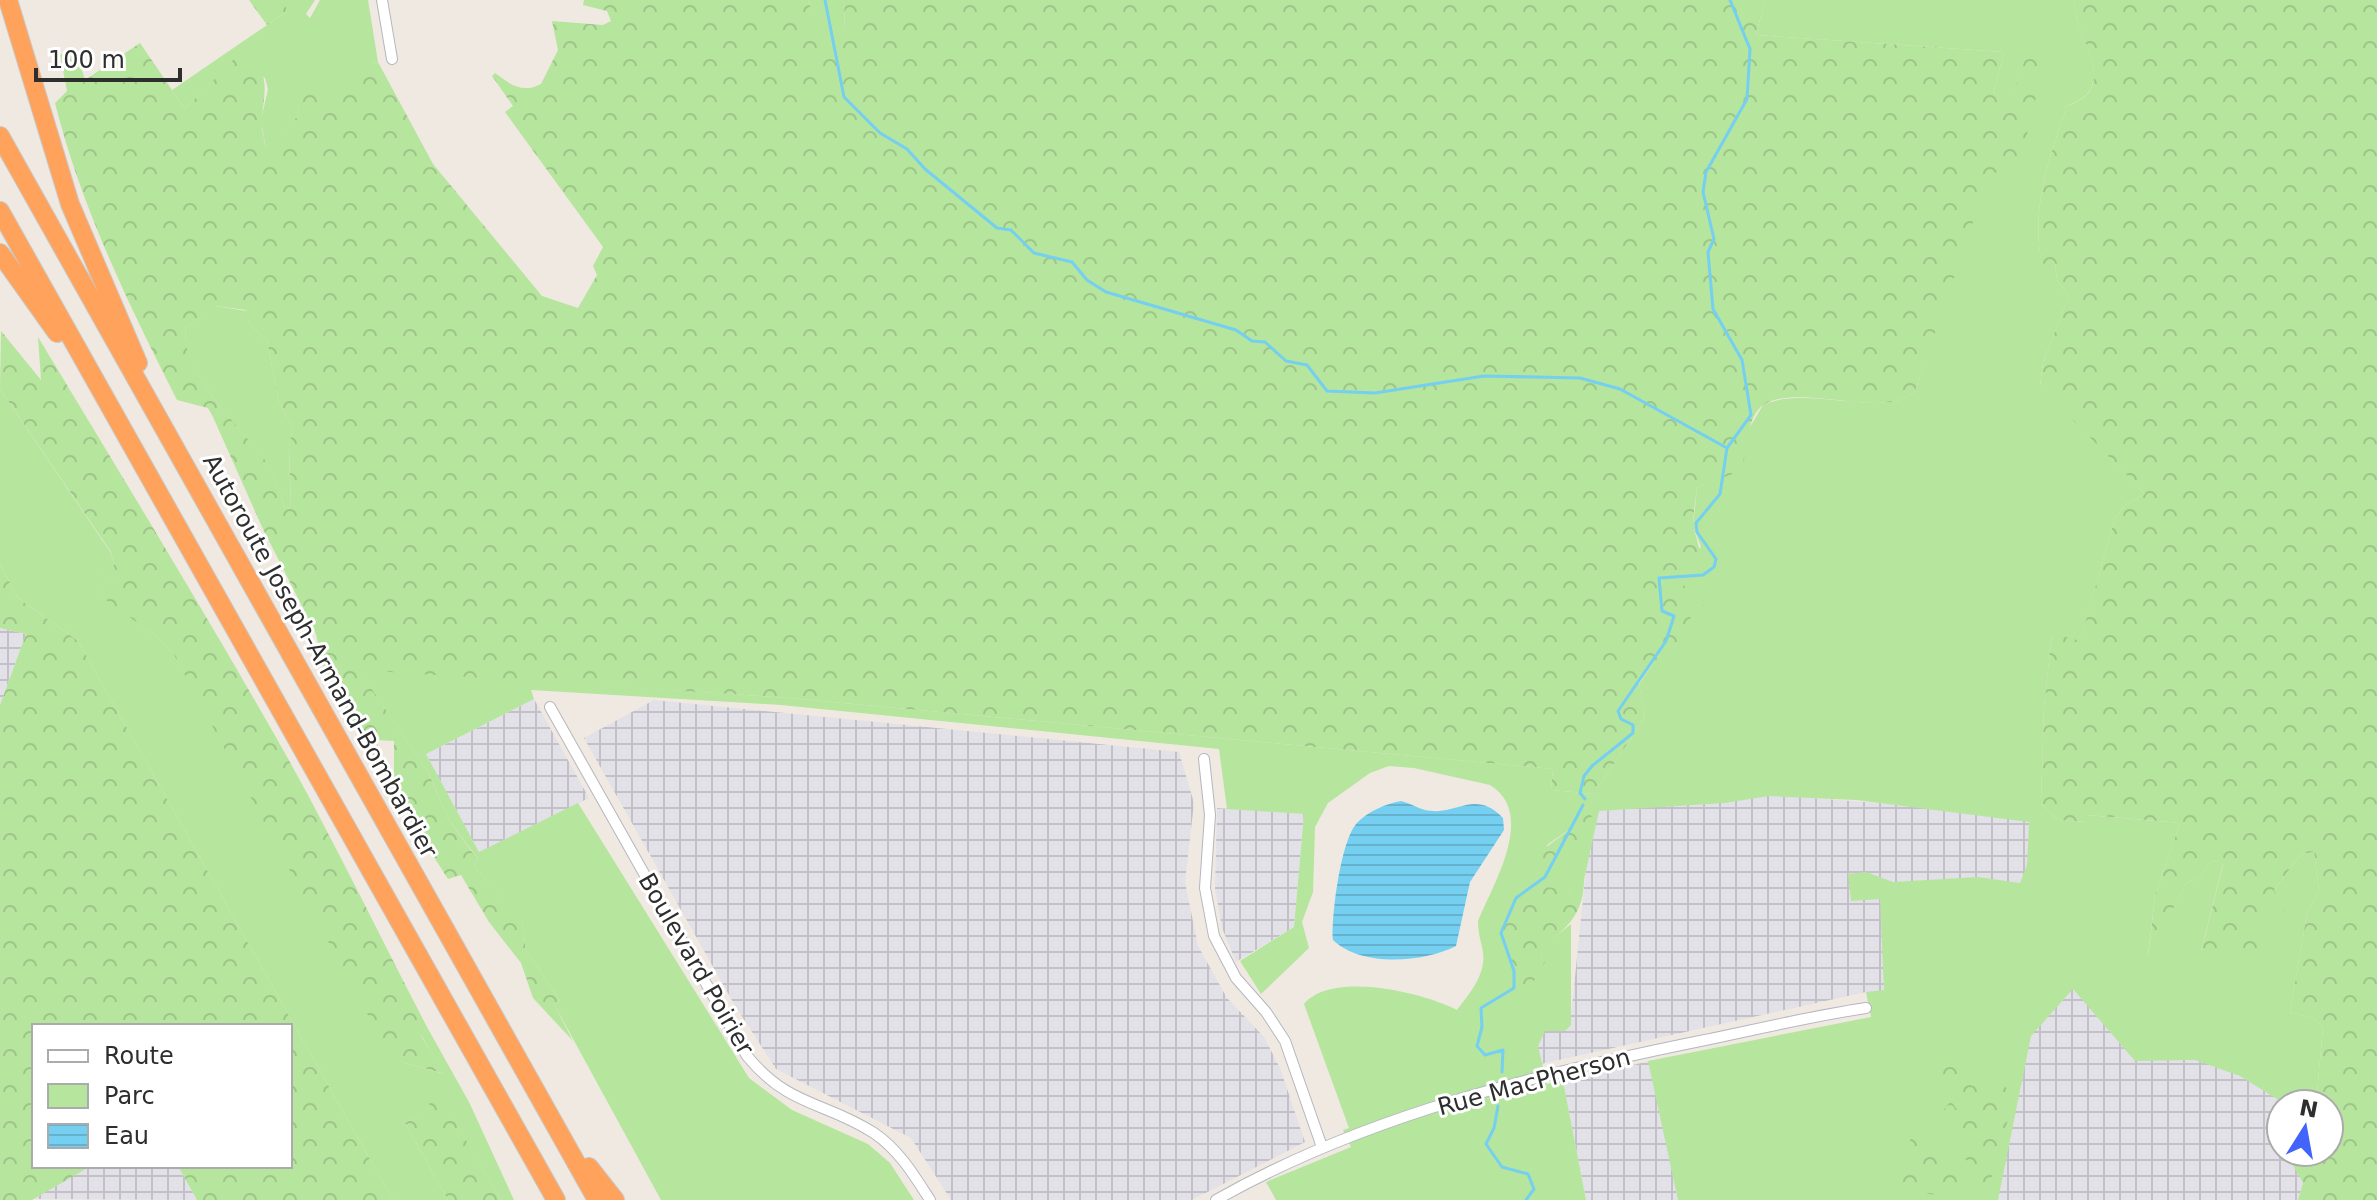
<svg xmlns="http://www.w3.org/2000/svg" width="2377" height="1200" viewBox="0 0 2377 1200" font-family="'DejaVu Sans',sans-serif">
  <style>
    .industrial { fill: url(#industrial-grid) }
    .green { fill: #b6e59e; fill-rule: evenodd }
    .forest { fill: url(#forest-crowns); fill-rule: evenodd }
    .water { fill: url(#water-rules) }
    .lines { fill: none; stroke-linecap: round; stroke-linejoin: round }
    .stream { stroke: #75cff0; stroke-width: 3 }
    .street-casing { stroke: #b4b7c1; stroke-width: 12 }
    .highway-casing { stroke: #c9c9c9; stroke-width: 20 }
    .street { stroke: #fff; stroke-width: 10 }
    .highway { stroke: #ffa35c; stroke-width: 18 }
    .labels { text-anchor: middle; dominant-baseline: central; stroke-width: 6; stroke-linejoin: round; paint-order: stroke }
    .street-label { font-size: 24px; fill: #2e2e2e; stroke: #fff }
  </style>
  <defs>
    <pattern id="industrial-grid" width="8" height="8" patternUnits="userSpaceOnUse" patternTransform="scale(2)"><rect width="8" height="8" fill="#e3e1e8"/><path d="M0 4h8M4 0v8" fill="none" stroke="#c3c1c7"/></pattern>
    <pattern id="forest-crowns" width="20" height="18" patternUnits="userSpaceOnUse" patternTransform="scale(2)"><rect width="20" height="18" fill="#b6e59e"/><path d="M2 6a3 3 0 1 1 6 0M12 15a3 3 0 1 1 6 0" fill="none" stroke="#9dc588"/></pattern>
    <pattern id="water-rules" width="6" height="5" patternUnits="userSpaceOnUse" patternTransform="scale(2)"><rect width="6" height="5" fill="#75cff0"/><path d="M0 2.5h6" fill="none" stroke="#66b2ce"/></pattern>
  </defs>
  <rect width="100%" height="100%" fill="#efe9e1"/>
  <path class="industrial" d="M0 628 26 634 0 705Z
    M534 699 589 798 479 853 426 754Z
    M654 700 1179 752 1194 803 1185 882 1198 946 1227 998 1264 1037 1280 1068 1305 1142 1192 1200H951L911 1138 776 1069 734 1004 584 738Z
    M1595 781 2032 815 2037 927 1911 1006 1866 992 1536 1065V1026L1571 1016Z
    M1217 808 1304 814 1294 927 1236 962 1222 928 1215 888Z
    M2064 982 2292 1104H2281V1152H2308L2300 1200H1988L2026 1034Z
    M1650 1061 1678 1200H1586L1563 1081Z
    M91 1166H178L197 1200 31 1199Z"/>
  <path class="green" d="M286 0H315L306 14 310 18 320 0H368L378 62C350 65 355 115 297 87L299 115 266 150 261 120 268 89 265 78 236 58 185 109 172 90 286 12Z
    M808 0H844L845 31H817Z
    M1765 0H2075C2071 36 2125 85 2067 106 2050 157 2030 208 2042 263L2055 262 2057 280 2069 296 2043 362 2040 385 2145 494 2126 504 2115 518 2080 642 2052 634 2044 707 2041 803 2058 820 2087 822V815L2180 823 2155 896 2148 956 2186 883 2201 877 2209 863 2217 860 2223 864 2201 951H2228L2263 923 2274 890 2301 854 2314 852 2319 891 2307 913 2290 1012 2313 1018 2323 1027 2316 1104H2285L2240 1076 2195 1060 2135 1061 2073 989 2031 1036 1998 1200H1678L1648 1061 1871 1017 1866 992 1884 990 1880 899 1851 901 1848 874 1866 872 1893 882 1978 877 2020 883 2027 865 2029 822 1856 800 1769 796 1725 803 1599 811 1584 880 1575 883 1567 897 1512 905 1501 933 1514 971V988L1544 962 1541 959 1543 953 1548 952 1555 937 1571 924V1025L1565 1031H1545L1538 1046 1547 1084 1563 1081 1586 1200H1276L1266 1182 1351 1147 1343 1130 1349 1128 1304 1004C1332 970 1425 993 1457 1010 1470 993 1486 975 1483 952 1481 941 1478 933 1478 921 1493 884 1537 814 1490 785L1414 768 1389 766 1370 773 1328 803 1315 827 1313 892 1302 922 1309 948 1261 994 1240 961 1294 927 1304 814 1227 809 1219 749 781 705 531 690 534 699 426 754 479 852 578 803 749 1078 792 1110 868 1144 890 1163 914 1200H661L554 1004 560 1001 526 950 522 923 474 866 477 858 449 820 429 774 358 669 789 698 1553 769 1551 790 1594 794 1645 717 1639 684 1655 661 1672 572 1701 547 1693 526 1697 488 1721 476 1763 405C1805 384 1888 420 1915 391L2026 56 2011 100 1993 93 2004 52 1756 35ZM1583 805 1585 846 1549 866 1547 845 1573 827Z
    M215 306 247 311 249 324 267 340 279 402 293 428 289 447 291 507 285 508C279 491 274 472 263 458 241 428 178 370 186 328Z
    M0 389 111 553 119 587 97 571 102 596 157 637 174 655 402 1062 444 1074 421 1035 427 1027 469 1102 514 1200H501L436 1090 428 1089 431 1108 405 1123 448 1200H393L78 641 18 598 0 564Z"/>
  <path class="forest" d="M249 0H286V12L267 25Z
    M584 0H808L818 31 845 30 844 0H1765L1756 35 2004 52 1993 93 2011 99 2026 56 2036 59 2043 68 2018 172 1990 173 1915 391C1890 419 1810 387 1771 401 1739 413 1755 456 1737 471 1727 478 1708 482 1697 488 1696 500 1692 516 1694 528 1701 558 1710 568 1672 573L1704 606 1687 621V632L1665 665 1655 661 1639 683 1645 717 1594 794 1551 790 1553 769 789 698 359 670 429 774 449 820 477 859 474 866 522 922 526 950 560 1001 554 1004 573 1041 533 998 521 963 489 922 461 875 448 879 394 794V741L376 740 387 771 384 773 324 672 316 634 262 527 213 417 208 408 177 400C129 305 81 207 55 103L67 91 60 55 75 48 85 80 140 43 185 109 236 57C274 63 264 92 262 118 261 128 264 140 266 149L299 115 296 86C354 115 350 64 378 62L433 164 542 296 578 308 597 275 593 266 603 247 505 112 513 106 492 76 495 73C510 84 522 94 541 84L558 50 552 21 603 25 611 21 607 11 583 5ZM216 306 246 310 249 324 267 340 279 402 293 428 289 446 291 507 285 508C279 491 274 471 262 456 239 426 179 370 186 328Z
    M2075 0H2377V1200H2298L2303 1183 2293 1165 2295 1152H2329V1104H2316L2323 1027 2313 1018 2290 1012 2307 913 2319 891 2314 852 2301 854 2274 890 2285 915 2263 923 2261 971 2228 951 2201 952 2223 865 2217 860 2209 863 2201 877 2186 883 2148 958 2155 896 2180 823 2088 815 2087 822 2058 820 2041 803 2044 707 2052 633 2080 641 2115 518 2126 504 2145 494 2040 386 2043 362 2069 296 2057 280 2055 262 2042 264C2030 208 2050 157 2067 106 2125 86 2071 36 2075 0Z
    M1 331 41 380 38 337C117 468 197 599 273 732 328 828 376 929 427 1027L421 1036 445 1074 402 1062 385 1047 174 655 157 637 102 597 96 570 118 586 111 552 0 389Z
    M0 564 18 598 78 641 393 1200H197L178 1166H290V1026H34V1166H91L32 1200H0V705L26 634 0 628Z
    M1583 805 1592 817 1585 847 1550 866 1545 877 1539 864 1541 851 1573 827Z
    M1584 880C1584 905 1574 922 1555 937L1554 953H1543L1541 959 1545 962 1527 993 1517 999 1511 992 1514 971 1501 933 1516 898 1531 885 1554 888 1567 897 1575 882Z
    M1960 1061 1972 1086 2001 1078 2012 1099 1998 1166 1983 1192 1970 1193 1974 1174 1940 1114 1951 1101 1962 1117 1980 1122 1978 1108 1945 1084 1942 1071 1946 1065Z
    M427 1089H436L501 1200H448L405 1123 430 1108Z
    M1914 1128 1920 1133 1930 1132 1964 1177 1944 1196 1922 1193 1902 1186V1166Z"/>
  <path class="water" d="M1401 801C1410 803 1417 808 1425 810 1457 817 1474 788 1503 818L1504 830 1470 882 1456 946C1423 963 1361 967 1333 940 1331 917 1341 839 1357 823 1368 811 1386 804 1401 801Z"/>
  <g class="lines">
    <path class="stream" d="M825 0 844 97 880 133 907 149 925 169 997 228 1011 230 1034 253 1072 262 1087 280 1106 292 1236 330 1252 341 1265 342 1286 361 1307 365 1327 391 1375 393 1484 376 1580 378 1620 389 1727 448
      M1585 799 1580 793 1584 776 1592 766 1633 733V725L1621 719 1618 711 1666 641 1674 616 1662 611 1659 578 1703 575 1714 567 1716 559 1697 532 1696 523 1720 494 1727 448 1751 415 1742 360 1713 309 1708 252 1714 239 1703 192 1706 172 1747 99 1750 49 1730 0
      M1502 1072 1503 1050 1485 1055 1477 1046 1482 1027 1481 1008 1514 988V971L1501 933 1516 898 1545 877 1583 805
      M1498 1106 1494 1128 1486 1144 1502 1167 1528 1174 1534 1189 1526 1200"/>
    <g class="street-casing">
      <path id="street" d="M382 0 392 59
        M550 707 747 1056C790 1108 825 1101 874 1133 899 1150 914 1175 930 1200
        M1204 759 1210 815 1205 888 1214 936 1236 978 1266 1012 1285 1041 1322 1147
        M1216 1200C1366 1115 1537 1074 1705 1040 1758 1029 1812 1016 1866 1008"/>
    </g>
    <g class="highway-casing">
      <path id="highway" d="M8 0 70 204 138 363
        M0 136 597 1200
        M0 211 556 1200
        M0 253 57 333
        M589 1167 615 1200"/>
    </g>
    <use href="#street" class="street"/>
    <use href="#highway" class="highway"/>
  </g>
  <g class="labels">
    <g class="street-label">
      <text transform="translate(320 656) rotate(61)">Autoroute Joseph-Armand-Bombardier</text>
      <text transform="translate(696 964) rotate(60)">Boulevard Poirier</text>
      <text transform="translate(1534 1082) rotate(-15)">Rue MacPherson</text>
    </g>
  </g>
  <rect x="32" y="1024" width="260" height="144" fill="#ffffff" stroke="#ababab" stroke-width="2"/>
  <rect x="48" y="1050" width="40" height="12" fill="#ffffff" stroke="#ababab" stroke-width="2"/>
  <text x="104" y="1064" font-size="24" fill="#2e2e2e">Route</text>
  <rect x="48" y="1084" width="40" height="24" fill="#b6e59e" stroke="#ababab" stroke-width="2"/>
  <text x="104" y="1104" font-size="24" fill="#2e2e2e">Parc</text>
  <rect x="48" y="1124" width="40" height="24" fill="url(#water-rules)" stroke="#ababab" stroke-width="2"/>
  <text x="104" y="1144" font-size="24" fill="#2e2e2e">Eau</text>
  <g transform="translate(2305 1128) rotate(11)"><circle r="38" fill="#ffffff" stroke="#ababab" stroke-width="2"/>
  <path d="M0-6L14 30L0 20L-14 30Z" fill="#4264fb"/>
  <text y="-12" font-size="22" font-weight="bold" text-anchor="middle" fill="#2e2e2e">N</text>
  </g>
  <path d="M36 68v12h144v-12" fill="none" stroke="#2e2e2e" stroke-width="4"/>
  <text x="48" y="68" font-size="24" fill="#2e2e2e" stroke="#ffffff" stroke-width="6" paint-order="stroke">100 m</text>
</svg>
